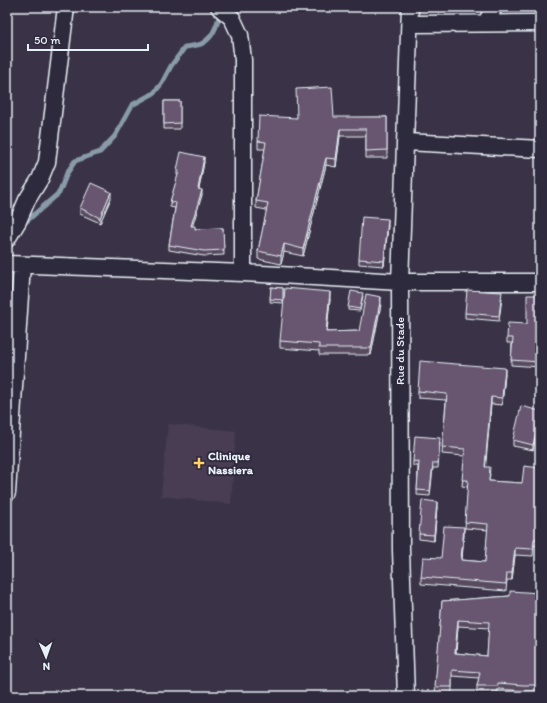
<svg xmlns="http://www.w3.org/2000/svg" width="547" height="703" viewBox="0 0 547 703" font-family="Itim,sans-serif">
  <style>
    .built { fill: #483e53 }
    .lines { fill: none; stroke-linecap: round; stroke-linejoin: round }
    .stream { stroke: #899ba8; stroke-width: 5 }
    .minor-casing { stroke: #e8f1f8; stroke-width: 19 }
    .minor { stroke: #2f2a3d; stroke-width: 16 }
    .wall { fill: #594b60; stroke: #e8f1f8; fill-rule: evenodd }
    .shaded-wall { fill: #493d4e; stroke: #e8f1f8 }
    .building { fill: #685770; stroke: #e8f1f8; fill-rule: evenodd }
    .poi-dot { fill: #ffd166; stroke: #2f2a3d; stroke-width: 1.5 }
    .labels { text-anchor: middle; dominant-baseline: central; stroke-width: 4; stroke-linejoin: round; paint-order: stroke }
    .street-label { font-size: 12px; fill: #e8f1f8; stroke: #2f2a3d }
    .poi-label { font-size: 12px; font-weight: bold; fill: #e8f1f8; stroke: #2f2a3d; text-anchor: start }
  </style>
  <rect width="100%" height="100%" fill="#3a3347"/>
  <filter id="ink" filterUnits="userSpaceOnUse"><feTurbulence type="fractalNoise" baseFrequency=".025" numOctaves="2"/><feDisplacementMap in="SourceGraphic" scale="8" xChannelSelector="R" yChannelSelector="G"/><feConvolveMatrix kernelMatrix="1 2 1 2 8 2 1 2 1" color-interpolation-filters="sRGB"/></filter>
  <g filter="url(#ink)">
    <path class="built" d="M168 424 236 431 231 504 161 496Z"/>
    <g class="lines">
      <path class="stream" d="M22 225 59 193 67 173 75 161 100 152 115 136 132 105 154 93 162 83 171 66 185 47C190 46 196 46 201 44 214 38 218 24 220 11"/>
      <g class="minor-casing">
        <path id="minor" d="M219 7 232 18 240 35 243 60V273
          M486 23 494 7
          M410 24 540 23
          M406 142 540 149
          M7 239 18 221 27 200 40 179 47 162 66 7
          M7 264 243 273 400 282H540
          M7 493 22 265
          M406 696 401 550 400 282 410 7"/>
      </g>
      <use href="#minor" class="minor"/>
    </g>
    <path class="wall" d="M164 101H180V129H164Z
      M387 117V158H366V136H340L336 167 326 165 303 256 284 252 281 264 258 259V251L267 210 256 208V201L265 149H258V141L296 118Z
      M204 162 199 189 202 195 192 226 195 229 223 228 224 255 204 256 169 250V245L175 208 170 207V202L178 176 177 175V170Z
      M111 198 100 223 80 214V208Z
      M388 225 384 266 359 264V259Z
      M271 287 283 288V303L270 302Z
      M540 295V367L511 365 512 343H507V338L527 324Z
      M363 296 360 311 348 310V307Z
      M502 298 499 321 465 318V313Z
      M330 299 327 332 359 331 381 304 371 355H319V351L280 348V341Z
      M505 374 502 405 491 404 485 467 490 474 489 481 522 483 540 468V546L534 545 533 556 515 555 512 580H507L506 591 421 584V577L441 558 464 534 462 560 485 562 488 530 465 528 468 487 462 486 465 456 442 454 446 400 418 398V391Z
      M540 411 533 450 513 446V440Z
      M440 443 438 468H433L430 496 417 495 418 466H413V461Z
      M437 507 434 541 419 539V534Z
      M540 593V693L536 692V691H523L498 689V692H477V686L479 678 452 676V693H435L442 601 510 596ZM458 626 489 628 487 656 456 653Z"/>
    <path class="shaded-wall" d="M340 129V136L336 167V159Z
      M204 157V162L198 194V189Z
      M326 158V165L303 256V249Z
      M202 190V195L191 231V226Z
      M111 192V198L100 223V218Z
      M388 219V225L384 266V261Z
      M284 244V252L281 264V256Z
      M330 292V299L326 339V332Z
      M381 297V304L371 355V348Z
      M505 368V374L502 405V398Z
      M491 397V404L485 473V467Z
      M540 413V419L533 450V445Z
      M437 502V507L434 541V535Z
      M464 527V534L461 567V560Z
      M515 548V555L512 580V573Z
      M458 620V626L455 659V653Z"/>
    <path class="building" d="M332 87 334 117H387V150L366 151V129H340L336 159 326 158 303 249 284 244 281 256 258 251 268 203 256 201 266 142 258 141 259 116 297 118 296 89Z
      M164 101H180V123L164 124Z
      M181 152 204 157 198 189 202 190 191 226H195V229L223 228 224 250 204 251 169 245 176 203 170 202 179 171 177 170Z
      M91 183 111 192 100 218 80 208Z
      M362 217 388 219 384 261 359 259Z
      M271 287 283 288V300L270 299Z
      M285 288 330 292 326 332 359 331 366 294 381 297 371 348H319V344L280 341Z
      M467 290 502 292 499 316 465 313Z
      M351 291 363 293 360 309 348 307Z
      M527 295H540V362L511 360 513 338H507L508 323 527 324Z
      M420 361 505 368 502 398 491 397 485 467H490L489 481 522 483 524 466 540 468V539H534L533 549 515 548 512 573H507L506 584 421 577 423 557 441 558 444 526 464 527 461 560 485 562 488 524 465 522 468 480H462L465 449 442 447 447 394 418 391Z
      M521 406 540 411V413L533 445 513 440Z
      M415 436 440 438 438 463H433L430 491 417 490 419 462 413 461Z
      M422 500 437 502 434 535 419 534Z
      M510 591 540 593V687L536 686V685H523L498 683V686H477L480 672 452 670V687H435L442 601 510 596ZM458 620 489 622 487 656 455 653Z"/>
  </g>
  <path class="poi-dot" d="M197 457h4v4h4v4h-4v4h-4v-4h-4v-4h4z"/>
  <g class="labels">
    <g class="street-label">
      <text transform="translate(400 351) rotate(-90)">Rue du Stade</text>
    </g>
    <g class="poi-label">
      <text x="208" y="456">Clinique<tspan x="208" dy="14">Nassiera</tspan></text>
    </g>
  </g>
  <rect width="547" height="703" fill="none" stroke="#2f2a3d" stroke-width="24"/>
  <rect x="12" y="12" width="523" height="679" fill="none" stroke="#e8f1f8" stroke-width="1.5" filter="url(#ink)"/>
  <g transform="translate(46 657) rotate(178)" stroke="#2f2a3d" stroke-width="3" paint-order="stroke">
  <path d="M0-3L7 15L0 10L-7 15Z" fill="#e8f1f8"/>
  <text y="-6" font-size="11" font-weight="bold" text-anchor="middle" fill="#e8f1f8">N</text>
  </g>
  <path d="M28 44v6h120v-6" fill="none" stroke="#e8f1f8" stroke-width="2"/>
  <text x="34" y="44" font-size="12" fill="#e8f1f8" stroke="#2f2a3d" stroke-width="3" paint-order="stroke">50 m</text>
</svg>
